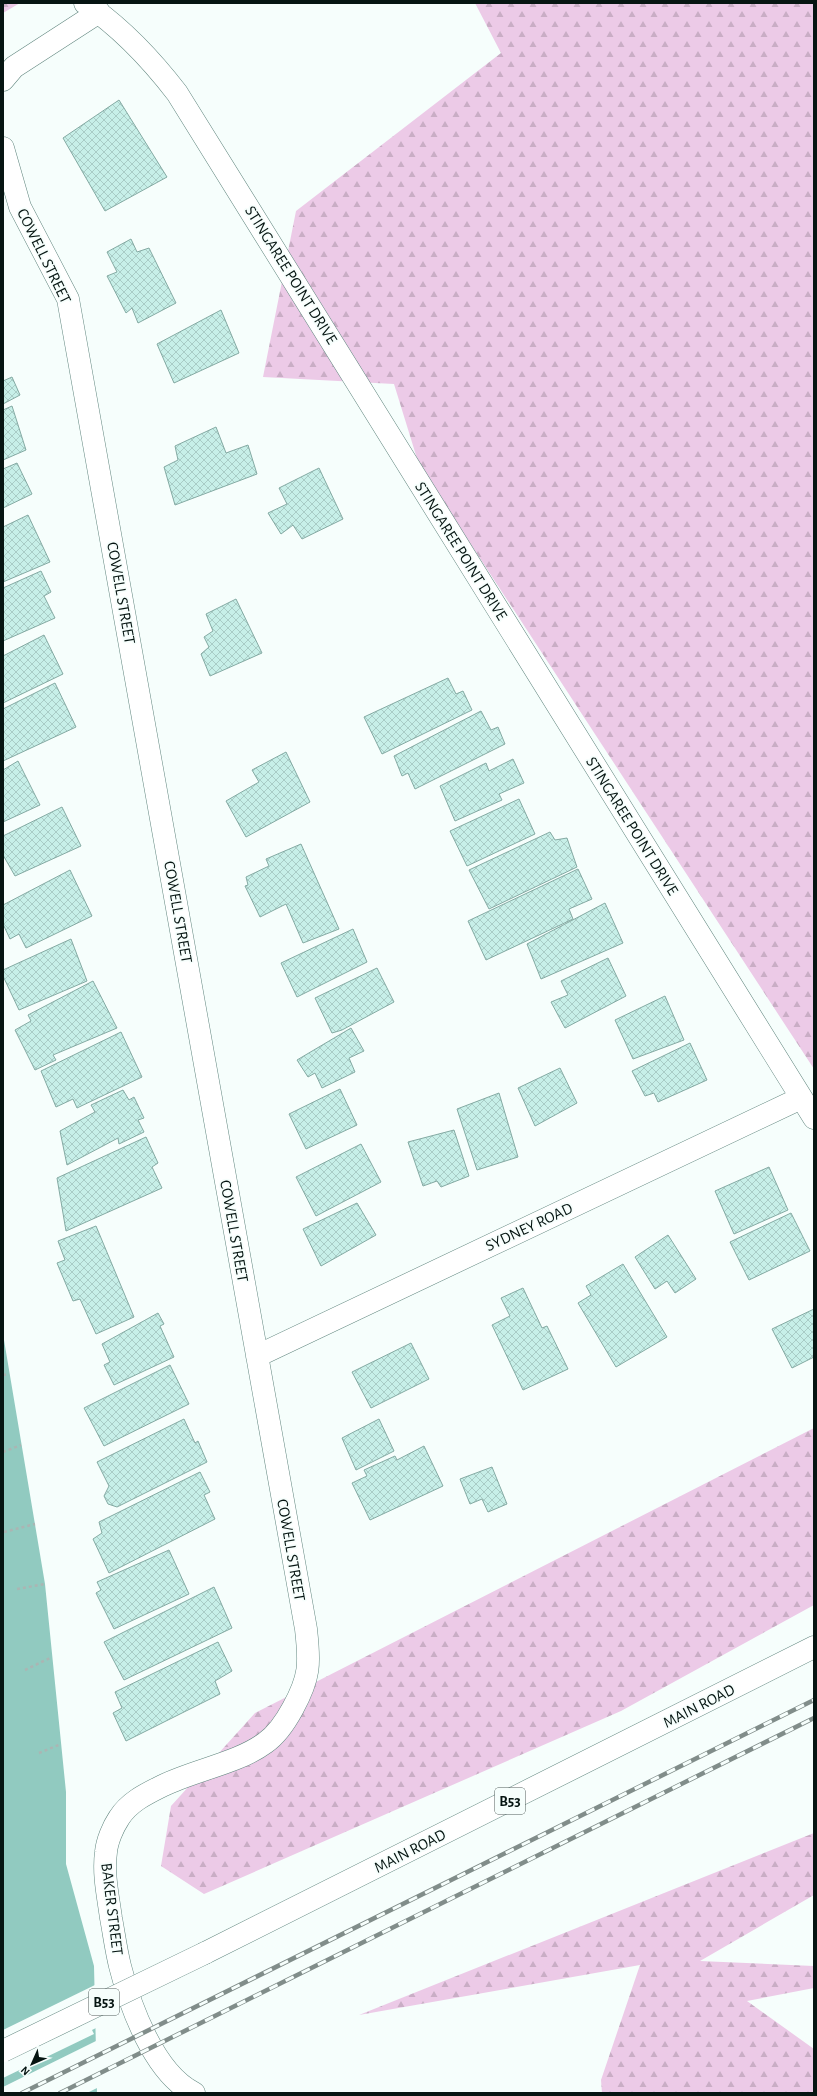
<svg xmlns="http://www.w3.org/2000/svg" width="817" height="2096" viewBox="0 0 817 2096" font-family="'Alegreya Sans',sans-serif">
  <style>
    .forest { fill: url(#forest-firs) }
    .water { fill: #91cac0 }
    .pier { fill: #f6fefc }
    .building { fill: url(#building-cross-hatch); stroke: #84aaa3 }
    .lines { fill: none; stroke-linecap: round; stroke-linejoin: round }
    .minor-casing { stroke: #61867f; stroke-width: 23 }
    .primary-casing { stroke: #61867f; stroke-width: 23 }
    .path { stroke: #abb5b3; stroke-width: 2.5; stroke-dasharray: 3 3; stroke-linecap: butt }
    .minor { stroke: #fff; stroke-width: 22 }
    .primary { stroke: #fff; stroke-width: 22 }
    .rail-casing { stroke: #818d8a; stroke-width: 4.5 }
    .rail { stroke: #f6fefc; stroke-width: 3; stroke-dasharray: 9; stroke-linecap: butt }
    .primary-bridge-casing { stroke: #61867f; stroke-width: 23; stroke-linecap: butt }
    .primary-bridge { stroke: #fff; stroke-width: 22 }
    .labels { text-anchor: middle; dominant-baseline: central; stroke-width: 3.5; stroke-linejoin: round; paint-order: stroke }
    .shield { fill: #f6fefc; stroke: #4e5b58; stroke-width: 1 }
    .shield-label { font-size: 15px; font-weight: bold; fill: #061512 }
    .street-label { font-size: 16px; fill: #061512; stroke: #f6fefc }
  </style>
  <defs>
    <pattern id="forest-firs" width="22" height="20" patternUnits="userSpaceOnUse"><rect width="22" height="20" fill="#eccae7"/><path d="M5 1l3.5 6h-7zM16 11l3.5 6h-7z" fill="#c9adc5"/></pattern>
    <pattern id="building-cross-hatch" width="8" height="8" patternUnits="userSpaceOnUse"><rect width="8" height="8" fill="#c7efe8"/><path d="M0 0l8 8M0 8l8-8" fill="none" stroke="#a9ccc6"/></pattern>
  </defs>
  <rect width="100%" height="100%" fill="#f6fefc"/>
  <path class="forest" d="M3 3H20L3 13Z
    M475 3H814V1069L419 465 394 384 263 377 296 211 501 53Z
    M814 1428V1605L621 1711 204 1894 161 1866 171 1806 255 1713Z
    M814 1833V1895L700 1961 814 1966V1988L747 2001 814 2049V2093H602L601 2080 640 1965 359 2015Z"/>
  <path class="water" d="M3 1334 45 1584 66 1792V1864L94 1966 97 2093H3Z"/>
  <path class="pier" d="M97 1984 98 2027 92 2030 94 2034 3 2078V2030Z
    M98 2040 99 2087 87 2093H3V2087Z"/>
  <path class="building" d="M119 100 167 177 105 211 63 138Z
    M131 239 137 252 149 248 176 303 138 323 132 308 126 313 107 276 117 272 107 252Z
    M221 310 239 353 174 383 157 344Z
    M12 377 20 395 3 404V381Z
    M12 406 26 450 3 460V410Z
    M216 427 226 453 248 445 257 474 175 505 164 467 178 460 175 446Z
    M17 463 32 494 3 508V469Z
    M319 468 343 519 302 539 293 525 281 534 268 513 287 504 279 488Z
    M28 515 50 562 3 582V527Z
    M41 571 51 592 44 596 55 618 3 641V588Z
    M236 599 262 653 210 676 201 654 209 647 204 637 213 631 206 614Z
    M44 635 63 674 3 703V656Z
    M448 678 456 694 463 691 472 710 382 754 364 717Z
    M55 683 76 727 3 761V709Z
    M481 711 491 730 498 727 505 744 415 789 408 773 402 776 394 756Z
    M286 752 310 802 246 837 226 801 259 782 252 770Z
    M513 759 524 783 499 794 502 800 455 821 440 786 486 763 489 771Z
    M18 761 40 805 3 822V770Z
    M519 799 535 834 467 866 450 831Z
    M62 807 81 846 15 876 3 855V836Z
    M550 832 555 840 567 838 577 867 489 909 469 870Z
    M301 844 339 929 303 943 286 904 260 917 245 886 248 885 246 877 269 866 266 859Z
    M578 869 592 899 569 909 573 919 486 960 468 921Z
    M70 870 92 916 26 948 19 934 10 939 3 924V905Z
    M605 903 623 943 541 979 527 944Z
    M353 929 367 962 297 997 281 963Z
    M71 939 87 981 19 1010 3 976V970Z
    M608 958 626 996 565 1028 551 1002 568 995 561 981Z
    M377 968 394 1002 342 1030 332 1033 315 998Z
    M93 981 117 1028 53 1055 56 1060 35 1070 15 1030 31 1021 28 1015Z
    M665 996 684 1040 633 1059 615 1020Z
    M351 1028 364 1051 349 1058 355 1072 322 1088 315 1073 308 1077 297 1060Z
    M121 1032 142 1077 77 1108 73 1099 56 1107 41 1071Z
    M690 1043 707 1080 658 1102 654 1093 645 1096 632 1071Z
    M560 1068 577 1103 535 1126 518 1088Z
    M340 1089 357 1125 306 1149 289 1114Z
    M123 1090 129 1100 134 1097 144 1118 138 1120 144 1132 119 1144 118 1138 67 1165 60 1131 95 1112 91 1105Z
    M499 1093 518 1157 477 1170 457 1109Z
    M454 1130 469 1176 441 1187 437 1181 423 1186 408 1142Z
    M146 1137 158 1163 152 1167 162 1188 66 1231 57 1178Z
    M361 1144 381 1182 316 1216 296 1177Z
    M769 1167 788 1210 734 1234 715 1191Z
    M357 1203 376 1235 321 1266 303 1229Z
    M791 1213 810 1251 749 1280 730 1242Z
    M96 1226 134 1317 96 1334 80 1299 73 1301 57 1263 65 1260 58 1241Z
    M668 1235 696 1279 675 1293 667 1281 655 1289 635 1257Z
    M623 1264 667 1337 616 1367 578 1303 591 1295 586 1286Z
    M523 1288 542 1328 547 1326 568 1369 523 1390 492 1325 510 1316 501 1298Z
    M814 1309V1357L792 1368 772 1329Z
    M158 1313 164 1324 160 1326 174 1357 114 1385 104 1365 110 1362 102 1344Z
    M411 1343 429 1379 371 1408 352 1372Z
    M170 1365 189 1404 104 1446 84 1408Z
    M184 1419 195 1443 198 1441 207 1462 117 1507 108 1504 104 1496 109 1486 97 1462Z
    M379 1419 394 1451 356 1470 342 1438Z
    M424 1446 443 1486 370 1520 352 1483 367 1476 364 1470 395 1456 397 1460Z
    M492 1467 507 1504 488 1512 482 1499 470 1504 460 1479Z
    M200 1472 210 1492 204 1495 215 1519 109 1573 93 1539 102 1533 99 1522Z
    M169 1550 189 1594 114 1629 96 1593 101 1590 97 1582Z
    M214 1587 232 1628 124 1680 104 1642Z
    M218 1642 232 1671 215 1681 220 1694 126 1741 113 1713 122 1708 115 1692Z"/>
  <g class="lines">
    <g class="minor-casing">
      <path id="minor" d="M85 3C122 28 150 58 177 93L814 1118
        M3 80 14 67 99 12
        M3 148 20 207 68 299 306 1629C310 1664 310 1677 293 1708 286 1721 278 1734 265 1743 238 1763 194 1770 162 1786 146 1794 129 1802 119 1818 113 1827 107 1841 106 1852 103 1874 108 1896 111 1918 114 1934 116 1950 120 1966 130 2006 154 2073 194 2093
        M257 1356 801 1098"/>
    </g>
    <g class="primary-casing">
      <path id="primary" d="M205 1953 814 1647"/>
    </g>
    <path class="path" d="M3 1375 9 1374
      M3 1452 21 1445
      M4 1532 35 1524
      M17 1589 45 1584
      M25 1670 52 1657
      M39 1753 61 1744"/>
    <use href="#minor" class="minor"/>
    <use href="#primary" class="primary"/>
    <g class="rail-casing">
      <path id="rail" d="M22 2093 814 1700
        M60 2093 814 1718"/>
    </g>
    <use href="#rail" class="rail"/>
    <g class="primary-bridge-casing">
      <path id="primary-bridge" d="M3 2051 205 1953"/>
    </g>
    <use href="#primary-bridge" class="primary-bridge"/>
  </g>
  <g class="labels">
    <g class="shield">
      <rect x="495" y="1788" width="30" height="26" rx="3"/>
      <rect x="89" y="1989" width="30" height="26" rx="3"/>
    </g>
    <g class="shield-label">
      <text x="510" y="1801">B53</text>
      <text x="104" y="2002">B53</text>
    </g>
    <g class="street-label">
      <text transform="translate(44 256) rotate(64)">COWELL STREET</text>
      <text transform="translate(291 275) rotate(58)">STINGAREE POINT DRIVE</text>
      <text transform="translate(461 551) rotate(58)">STINGAREE POINT DRIVE</text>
      <text transform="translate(121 593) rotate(80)">COWELL STREET</text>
      <text transform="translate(632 826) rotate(58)">STINGAREE POINT DRIVE</text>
      <text transform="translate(178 912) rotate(80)">COWELL STREET</text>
      <text transform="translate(529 1227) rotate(-25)">SYDNEY ROAD</text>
      <text transform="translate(234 1231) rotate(80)">COWELL STREET</text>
      <text transform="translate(291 1550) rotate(80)">COWELL STREET</text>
      <text transform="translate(699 1706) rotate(-27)">MAIN ROAD</text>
      <text transform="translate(410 1851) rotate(-27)">MAIN ROAD</text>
      <text transform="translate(112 1909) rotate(83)">BAKER STREET</text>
    </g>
  </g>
  <rect width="817" height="2096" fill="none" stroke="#061512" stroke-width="8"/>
  <g transform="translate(32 2064) rotate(225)" stroke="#f6fefc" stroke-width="3" paint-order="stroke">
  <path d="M0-3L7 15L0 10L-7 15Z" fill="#061512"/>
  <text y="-6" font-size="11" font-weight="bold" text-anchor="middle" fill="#061512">N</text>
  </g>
</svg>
